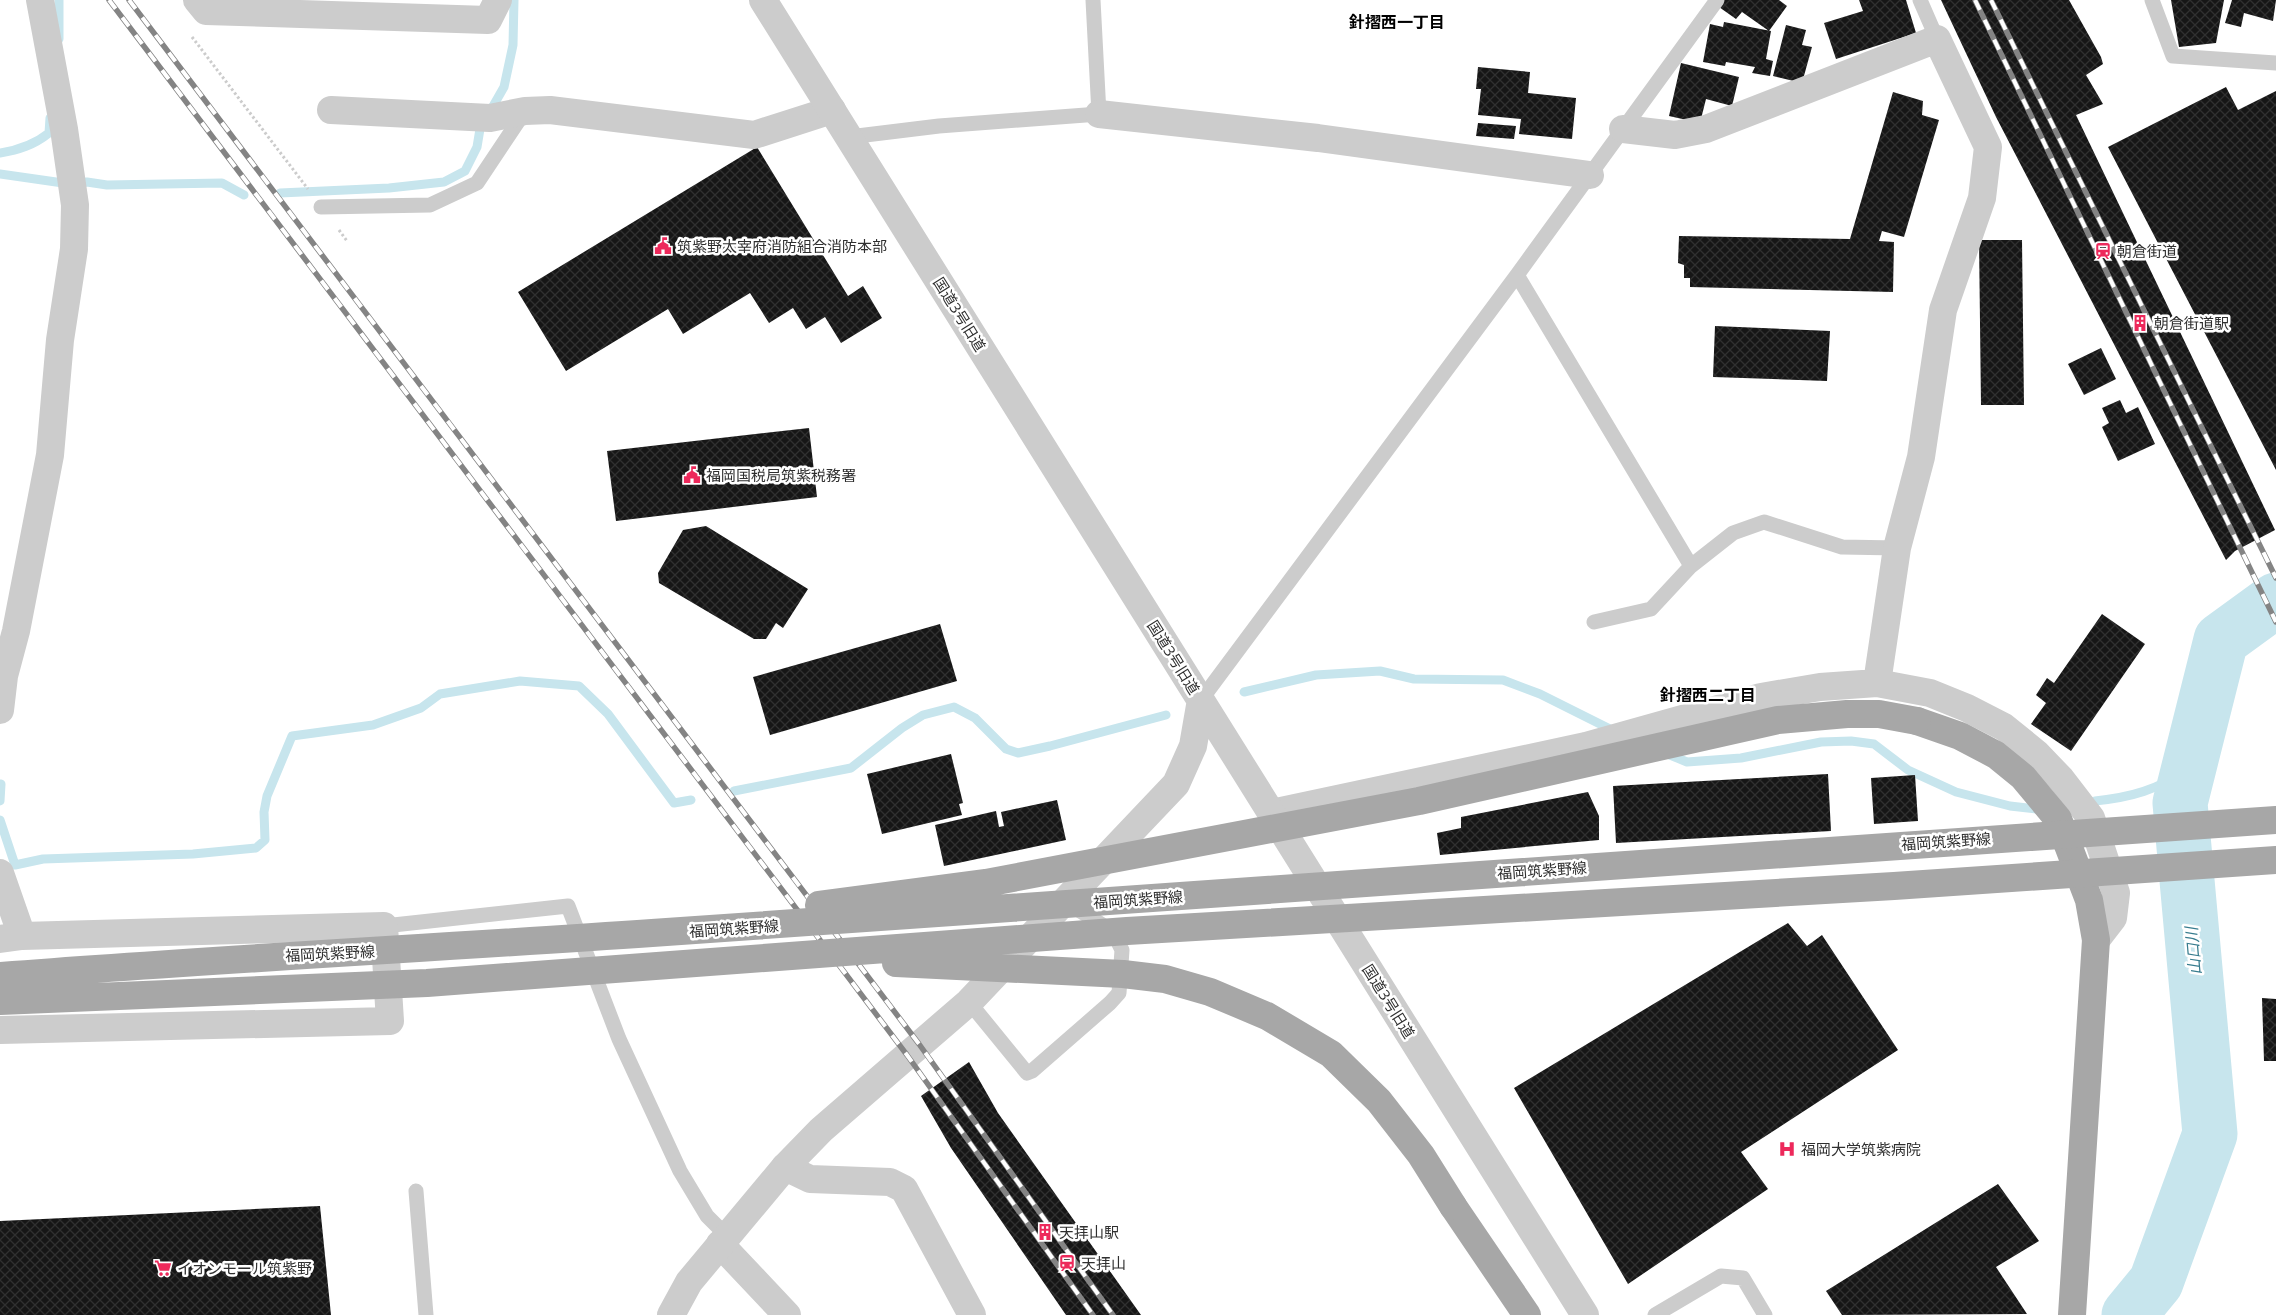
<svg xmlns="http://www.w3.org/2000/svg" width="2276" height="1315" viewBox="0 0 2276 1315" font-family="'Open Sans','Noto Sans JP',sans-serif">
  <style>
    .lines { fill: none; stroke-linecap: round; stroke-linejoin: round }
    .stream { stroke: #c7e5ed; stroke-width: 9 }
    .river { stroke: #c7e5ed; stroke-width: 55 }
    .building { fill: url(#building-cross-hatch) }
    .path { stroke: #ccc; stroke-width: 3; stroke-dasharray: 2.5 2.5; stroke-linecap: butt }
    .service { stroke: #ccc; stroke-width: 15 }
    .minor { stroke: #ccc; stroke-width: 28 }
    .tertiary { stroke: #ccc; stroke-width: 28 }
    .primary { stroke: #a7a7a7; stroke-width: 28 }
    .rail-casing { stroke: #848484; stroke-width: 5.5 }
    .rail { stroke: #fff; stroke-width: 4; stroke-dasharray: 11; stroke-linecap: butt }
    .primary-bridge { stroke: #a7a7a7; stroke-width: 28 }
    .labels { text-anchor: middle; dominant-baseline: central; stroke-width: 5; stroke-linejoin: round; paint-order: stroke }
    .poi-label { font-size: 15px; fill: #2f2f2f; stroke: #fff; text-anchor: start }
    .street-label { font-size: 15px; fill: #2f2f2f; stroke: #fff }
    .neighbourhood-label { font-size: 16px; font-weight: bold; fill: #000; stroke: #fff }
    .water-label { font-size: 16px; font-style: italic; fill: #377c8e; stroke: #fff }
  </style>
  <defs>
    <pattern id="building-cross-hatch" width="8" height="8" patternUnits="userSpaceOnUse" patternTransform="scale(1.25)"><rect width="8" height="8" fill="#161616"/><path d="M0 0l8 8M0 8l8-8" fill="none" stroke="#303030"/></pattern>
  </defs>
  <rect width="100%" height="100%" fill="#fff"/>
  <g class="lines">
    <path class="stream" d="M59 0V39
      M0 153C19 150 34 145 49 133L50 118
      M0 174 63 183 87 182 107 185 222 183 244 195
      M280 193 389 188 444 182 465 171 477 147 480 129 504 87 513 45 514 0
      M1244 692 1316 675 1380 671 1414 679 1503 680 1540 694 1614 731
      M1665 753 1687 762 1741 758 1821 742 1851 741 1874 744 1908 770 1956 792 2010 806 2036 809
      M734 791 851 768 902 728 923 715 954 707 975 718 1006 749 1018 753 1050 746 1166 715
      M0 801 1 784
      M2095 801C2132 797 2157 790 2188 769
      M0 820 15 865 43 859 193 854 256 848 265 840 264 812 267 796 292 736 373 725 421 708 440 694 520 681 579 686 608 714 674 803 691 800"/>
    <path class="river" d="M2129 1315 2156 1282 2210 1134 2180 803 2221 640 2276 600"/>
  </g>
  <path class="building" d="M1723 0H1779L1787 6 1769 31 1742 12 1736 19 1719 7Z
    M1859 0H1906L1916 33 1836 59 1824 23 1863 11Z
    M1941 0H2069L2101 57 2103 64 2086 75 2103 104 2076 115 2275 530 2235 551 2226 560 1996 117Z
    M2171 0H2224L2216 43 2179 47Z
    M2232 0H2276L2273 21 2244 13 2241 27 2225 23Z
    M1724 22 1771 31 1766 59 1773 61 1770 76 1752 73 1755 67 1726 62 1725 66 1703 62 1710 24 1723 27Z
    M1786 25 1806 30 1802 45 1812 47 1802 83 1773 76Z
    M1681 63 1739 77 1732 106 1706 99 1700 123 1669 116Z
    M1478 67 1530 72 1528 93 1576 98 1572 139 1519 134 1521 119 1478 115 1481 89H1476Z
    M2226 87 2238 110 2276 91V470L2108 147Z
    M1893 92 1923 101 1922 115 1939 120 1904 237 1882 231 1879 241 1894 242 1893 292 1690 287V278H1684V265L1678 263 1679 236 1850 239Z
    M1478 123 1516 126 1514 139 1476 136Z
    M757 147 848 296 863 286 882 318 841 343 825 317 806 329 793 308 769 323 750 293 683 334 668 309 566 371 518 292Z
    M1979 240H2022L2024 405H1981Z
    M1715 326 1830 331 1827 381 1713 377Z
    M2101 348 2116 379 2084 395 2068 364Z
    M2120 400 2126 413 2138 407 2155 444 2118 461 2102 427 2109 423 2102 408Z
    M809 428 817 497 616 521 607 451Z
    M706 526 808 589 783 628 776 623 766 639H754L659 583 658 573 683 530Z
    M2102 614 2145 644 2071 751 2031 724 2046 703 2036 695 2047 678 2054 683Z
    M940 624 957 681 770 735 753 677Z
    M951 754 963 803 959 804 962 815 882 834 867 774Z
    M1828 774 1831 831 1616 843 1613 786Z
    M1915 775 1918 821 1874 824 1871 778Z
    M1588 792 1599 816V840L1440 855 1437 833 1461 828V817Z
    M1057 800 1066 840 944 866 935 825 996 811 999 827 1004 826 1001 812Z
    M1788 923 1807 946 1822 935 1898 1050 1741 1152 1768 1189 1628 1284 1514 1088Z
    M2262 998 2276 999V1061H2264Z
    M969 1062 998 1113 1141 1315H1066L951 1148 921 1096Z
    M1998 1184 2039 1241 1996 1267 2027 1314 1842 1315 1826 1291Z
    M320 1206 331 1315H0V1221Z"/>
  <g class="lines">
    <path class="path" d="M192 37 308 189
      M339 230 347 241"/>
    <path class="service" d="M1920 0 1937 39
      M2152 0 2173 56 2276 63
      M849 137 939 126 1099 114 1093 0
      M321 207 430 205 477 183 525 111
      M1517 275 1691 566
      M1594 622 1651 609 1691 566 1733 533 1764 522 1842 547 1897 548
      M1201 700 1517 275 1717 0
      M384 926 568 906 619 1039 680 1171 707 1216 727 1236
      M969 1002 1027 1073 1032 1071 1110 1003 1119 993 1122 950 1116 938 1101 924 1072 906
      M416 1191 426 1315
      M1655 1315 1721 1276 1743 1278 1765 1315"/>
    <path class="minor" d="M197 0 206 11 488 20 498 0
      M331 110 490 118 525 111 550 110 754 135 832 110
      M1099 114 1318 138 1590 175
      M1623 129 1675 135 1706 129 1937 39 1988 147 1982 198 1943 310 1921 457 1897 548 1877 683
      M0 710 4 676 16 631 50 455 60 340 74 249 75 205 64 129 40 0
      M1272 813 1586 746 1761 697 1820 687 1877 683 1930 693 1967 708 2004 727 2036 753 2061 779 2091 818 2116 893 2113 918 2096 940
      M0 873 22 936
      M0 939 22 936 384 926 390 1021 0 1030
      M785 1167 810 1179 890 1182 904 1189 972 1315
      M720 1244 787 1315"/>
    <path class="tertiary" d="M763 0 1585 1315
      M671 1315 689 1282 785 1167 821 1130 969 1002 1176 784 1193 746 1201 700"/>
    <path class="primary" d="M1917 721 1960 736 1996 755 2023 777 2058 819 2089 900 2096 940 2072 1315
      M1453 1206 1527 1315"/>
    <g class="rail-casing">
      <path id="rail" d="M109 0 907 1055 1093 1315
        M129 0 919 1044 1113 1315
        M1975 0 2276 622
        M1991 0 2276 578"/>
    </g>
    <use href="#rail" class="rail"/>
    <path class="primary-bridge" d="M819 905 986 883 1419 801 1778 720 1847 714H1879L1917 721
      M896 963 1123 974 1165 979 1210 992 1267 1016 1331 1054 1379 1101 1421 1155 1453 1206
      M0 976C217 959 435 948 652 933 1193 897 1735 855 2276 820
      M0 1001 427 983 1127 931 1894 886 2276 860"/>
  </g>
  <defs>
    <g id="civic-bare" transform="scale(1.35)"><path d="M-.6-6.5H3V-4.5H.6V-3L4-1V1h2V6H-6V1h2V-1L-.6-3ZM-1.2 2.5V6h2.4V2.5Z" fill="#ed295b" stroke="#fff" stroke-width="2.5" paint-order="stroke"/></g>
    <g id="station-bare" transform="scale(1.35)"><path d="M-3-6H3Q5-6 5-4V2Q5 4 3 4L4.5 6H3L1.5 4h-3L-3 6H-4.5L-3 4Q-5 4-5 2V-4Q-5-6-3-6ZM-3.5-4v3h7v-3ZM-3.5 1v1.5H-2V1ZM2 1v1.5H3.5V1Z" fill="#ed295b" stroke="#fff" stroke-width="2.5" paint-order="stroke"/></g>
    <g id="building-bare" transform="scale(1.35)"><path d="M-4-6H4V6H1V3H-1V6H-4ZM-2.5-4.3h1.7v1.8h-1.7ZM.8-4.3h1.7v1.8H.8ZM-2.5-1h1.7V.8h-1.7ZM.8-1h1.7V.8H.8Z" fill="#ed295b" stroke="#fff" stroke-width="2.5" paint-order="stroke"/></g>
    <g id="hospital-bare" transform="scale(1.35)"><path d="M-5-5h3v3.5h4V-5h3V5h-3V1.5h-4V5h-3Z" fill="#ed295b" stroke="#fff" stroke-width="2.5" paint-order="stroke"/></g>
    <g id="supermarket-bare" transform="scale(1.35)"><path d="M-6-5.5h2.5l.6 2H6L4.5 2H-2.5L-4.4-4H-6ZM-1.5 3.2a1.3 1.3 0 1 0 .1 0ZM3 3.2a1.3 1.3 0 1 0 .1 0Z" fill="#ed295b" stroke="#fff" stroke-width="2.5" paint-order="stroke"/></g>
  </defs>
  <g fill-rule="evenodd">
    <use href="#civic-bare" x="663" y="246"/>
    <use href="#station-bare" x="2103" y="251"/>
    <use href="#building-bare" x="2140" y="323"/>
    <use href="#civic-bare" x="692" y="475"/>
    <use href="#hospital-bare" x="1787" y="1149"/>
    <use href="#building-bare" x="1045" y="1232"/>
    <use href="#station-bare" x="1067" y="1263"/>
    <use href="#supermarket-bare" x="163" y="1268"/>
  </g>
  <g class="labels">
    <g class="poi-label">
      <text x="677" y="246">筑紫野太宰府消防組合消防本部</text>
      <text x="2117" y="251">朝倉街道</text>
      <text x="2154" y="323">朝倉街道駅</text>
      <text x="706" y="475">福岡国税局筑紫税務署</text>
      <text x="1801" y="1149">福岡大学筑紫病院</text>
      <text x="1059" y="1232">天拝山駅</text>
      <text x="1081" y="1263">天拝山</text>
      <text x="177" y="1268">イオンモール筑紫野</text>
    </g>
    <g class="street-label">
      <text transform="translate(960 314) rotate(58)">国道3号旧道</text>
      <text transform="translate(1174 657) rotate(58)">国道3号旧道</text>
      <text transform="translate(1946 841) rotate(-4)">福岡筑紫野線</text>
      <text transform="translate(1542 870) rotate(-4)">福岡筑紫野線</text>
      <text transform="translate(1138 899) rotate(-4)">福岡筑紫野線</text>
      <text transform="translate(734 928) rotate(-4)">福岡筑紫野線</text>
      <text transform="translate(330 953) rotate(-3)">福岡筑紫野線</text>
      <text transform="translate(1389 1001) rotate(58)">国道3号旧道</text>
    </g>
    <g class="neighbourhood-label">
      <text x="1397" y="22">針摺西一丁目</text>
      <text x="1708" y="695">針摺西二丁目</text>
    </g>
    <g class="water-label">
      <text transform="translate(2193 951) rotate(-95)">山口川</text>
    </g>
  </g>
</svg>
